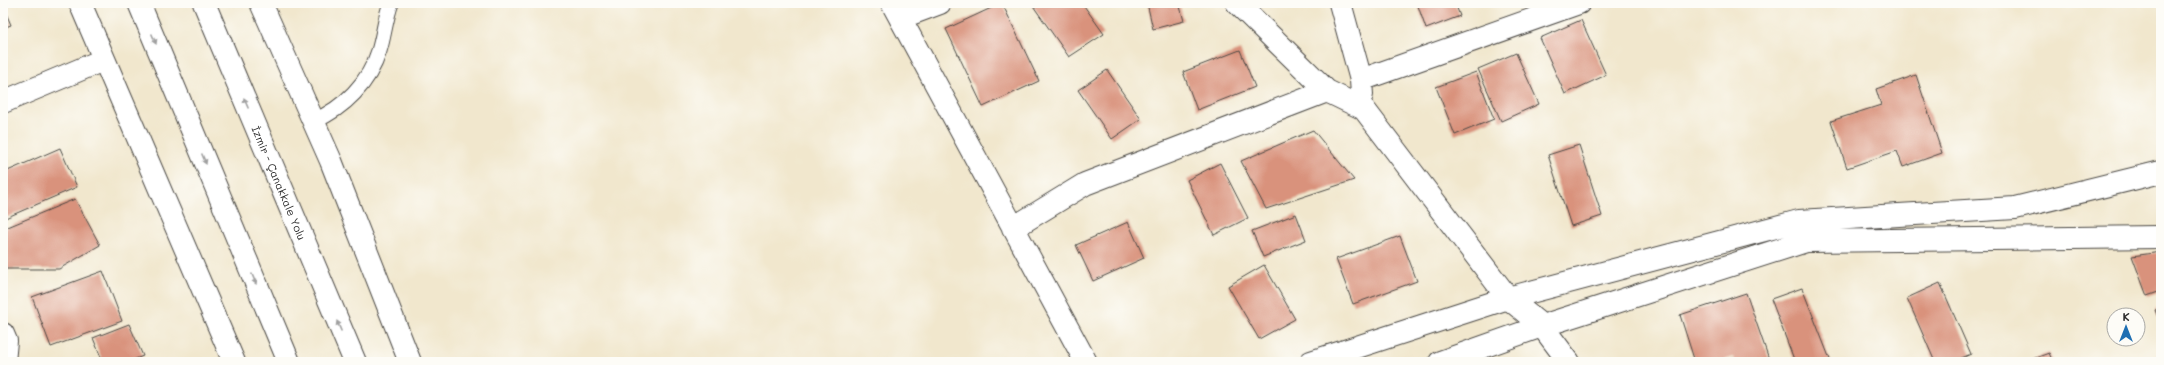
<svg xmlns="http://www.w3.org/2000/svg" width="2164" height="365" viewBox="0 0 2164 365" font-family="Mali,sans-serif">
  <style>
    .building { fill: #d9927c }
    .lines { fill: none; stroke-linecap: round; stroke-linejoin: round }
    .lane-casing { stroke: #494743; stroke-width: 17 }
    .street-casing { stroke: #494743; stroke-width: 24 }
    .highway-casing { stroke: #494743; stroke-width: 24 }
    .lane { stroke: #fff; stroke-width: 15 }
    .street { stroke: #fff; stroke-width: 22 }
    .highway { stroke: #fff; stroke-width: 22 }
    .oneway { fill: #a0a0a0 }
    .labels { text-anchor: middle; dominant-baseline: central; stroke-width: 3; stroke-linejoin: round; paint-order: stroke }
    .street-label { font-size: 11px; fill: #2b2b2b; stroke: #fdfcf7 }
  </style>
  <rect width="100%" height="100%" fill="#fdfcf7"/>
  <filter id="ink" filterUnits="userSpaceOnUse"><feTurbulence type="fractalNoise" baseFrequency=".025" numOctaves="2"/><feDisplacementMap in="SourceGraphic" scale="8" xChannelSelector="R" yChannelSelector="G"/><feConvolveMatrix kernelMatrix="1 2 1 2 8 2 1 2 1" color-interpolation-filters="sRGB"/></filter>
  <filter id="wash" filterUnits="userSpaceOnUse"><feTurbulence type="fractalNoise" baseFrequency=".012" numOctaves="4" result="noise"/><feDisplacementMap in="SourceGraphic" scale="16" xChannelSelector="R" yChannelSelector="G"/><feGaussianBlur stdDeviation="0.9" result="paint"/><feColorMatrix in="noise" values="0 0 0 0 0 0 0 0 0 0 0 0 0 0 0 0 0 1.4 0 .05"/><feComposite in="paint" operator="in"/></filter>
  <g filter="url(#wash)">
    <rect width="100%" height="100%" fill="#f1e7cd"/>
    <g id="blocks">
      <path class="building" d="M1002 3 1039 81 983 107 946 29Z
        M1031 3H1082L1104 34 1069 57Z
        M1147 3H1179L1184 21 1153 29Z
        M1417 3H1455L1460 16 1426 29Z
        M3 6 11 25 3 28Z
        M1581 20 1606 75 1565 94 1540 38Z
        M1240 50 1255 87 1197 110 1183 72Z
        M1516 53 1539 104 1501 121 1478 69Z
        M1107 70 1141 119 1112 139 1078 90Z
        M1476 72 1494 119 1455 135 1436 87Z
        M1916 75 1942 153 1903 167 1897 151 1847 168 1831 121 1881 105 1876 89Z
        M1313 130 1354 180 1266 209 1241 161Z
        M1579 145 1602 216 1571 226 1548 155Z
        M60 148 77 187 3 219V173Z
        M1220 163 1248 218 1214 235 1187 180Z
        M75 199 100 245 59 269H3V229Z
        M1296 214 1306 240 1263 257 1252 231Z
        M1128 222 1144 258 1093 281 1076 245Z
        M1400 236 1417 281 1353 304 1336 259Z
        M2161 252V291L2147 296 2132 256Z
        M1264 265 1295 319 1259 339 1228 286Z
        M103 271 122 321 51 347 32 297Z
        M1940 283 1971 354 1952 362H1935L1907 298Z
        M1802 288 1831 362H1795L1771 299Z
        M1746 293 1769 359 1760 362H1734L1733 357 1718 362H1695L1680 315Z
        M2161 308V325L2155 310Z
        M129 324 143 356 128 362H103L93 338Z
        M2049 353 2053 362H2024Z"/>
    </g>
  </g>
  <g filter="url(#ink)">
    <use href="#blocks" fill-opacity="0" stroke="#494743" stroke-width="1"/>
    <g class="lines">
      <g class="lane-casing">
        <path id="lane" d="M314 121C344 108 369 83 379 51 384 35 385 19 391 3"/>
      </g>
      <g class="street-casing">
        <path id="street" d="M80 3 234 362
          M261 3 331 161 410 362
          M892 3 1086 362
          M1237 3 1327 91 1364 109 1508 298 1542 326 1569 362
          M1340 3 1361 80 1362 95
          M900 18 940 3
          M1361 80 1579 3
          M3 102 103 60
          M1013 228 1085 184 1327 91
          M3 334 6 341 4 362
          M1311 362 1508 298 1799 221 2015 208 2161 172
          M1440 362 1542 326 1806 241 2161 237"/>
      </g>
      <g class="highway-casing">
        <g id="highway">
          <path d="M139 3 289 362"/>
          <path id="s1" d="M204 3 355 362"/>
        </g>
      </g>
      <use href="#lane" class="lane"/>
      <use href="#street" class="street"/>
      <use href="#highway" class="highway"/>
    </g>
    <defs><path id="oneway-solid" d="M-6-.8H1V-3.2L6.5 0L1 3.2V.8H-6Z"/></defs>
    <g class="oneway">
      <use href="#oneway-solid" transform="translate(154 39) rotate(67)"/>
      <use href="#oneway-solid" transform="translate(246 103) rotate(-113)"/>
      <use href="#oneway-solid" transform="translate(204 159) rotate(67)"/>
      <use href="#oneway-solid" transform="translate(254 279) rotate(67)"/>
      <use href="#oneway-solid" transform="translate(339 326) rotate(-113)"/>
    </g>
  </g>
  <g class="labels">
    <g class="street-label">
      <text stroke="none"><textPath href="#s1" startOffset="195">İzmir - Çanakkale Yolu</textPath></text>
    </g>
  </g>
  <rect width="2164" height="365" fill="none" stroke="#fdfcf7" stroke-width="16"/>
  <g transform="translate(2126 327)"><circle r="19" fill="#fdfcf7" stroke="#a9a8a5"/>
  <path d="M0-3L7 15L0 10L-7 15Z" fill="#1f6fb2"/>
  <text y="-6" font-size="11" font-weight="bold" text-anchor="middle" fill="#2b2b2b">K</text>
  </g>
</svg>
